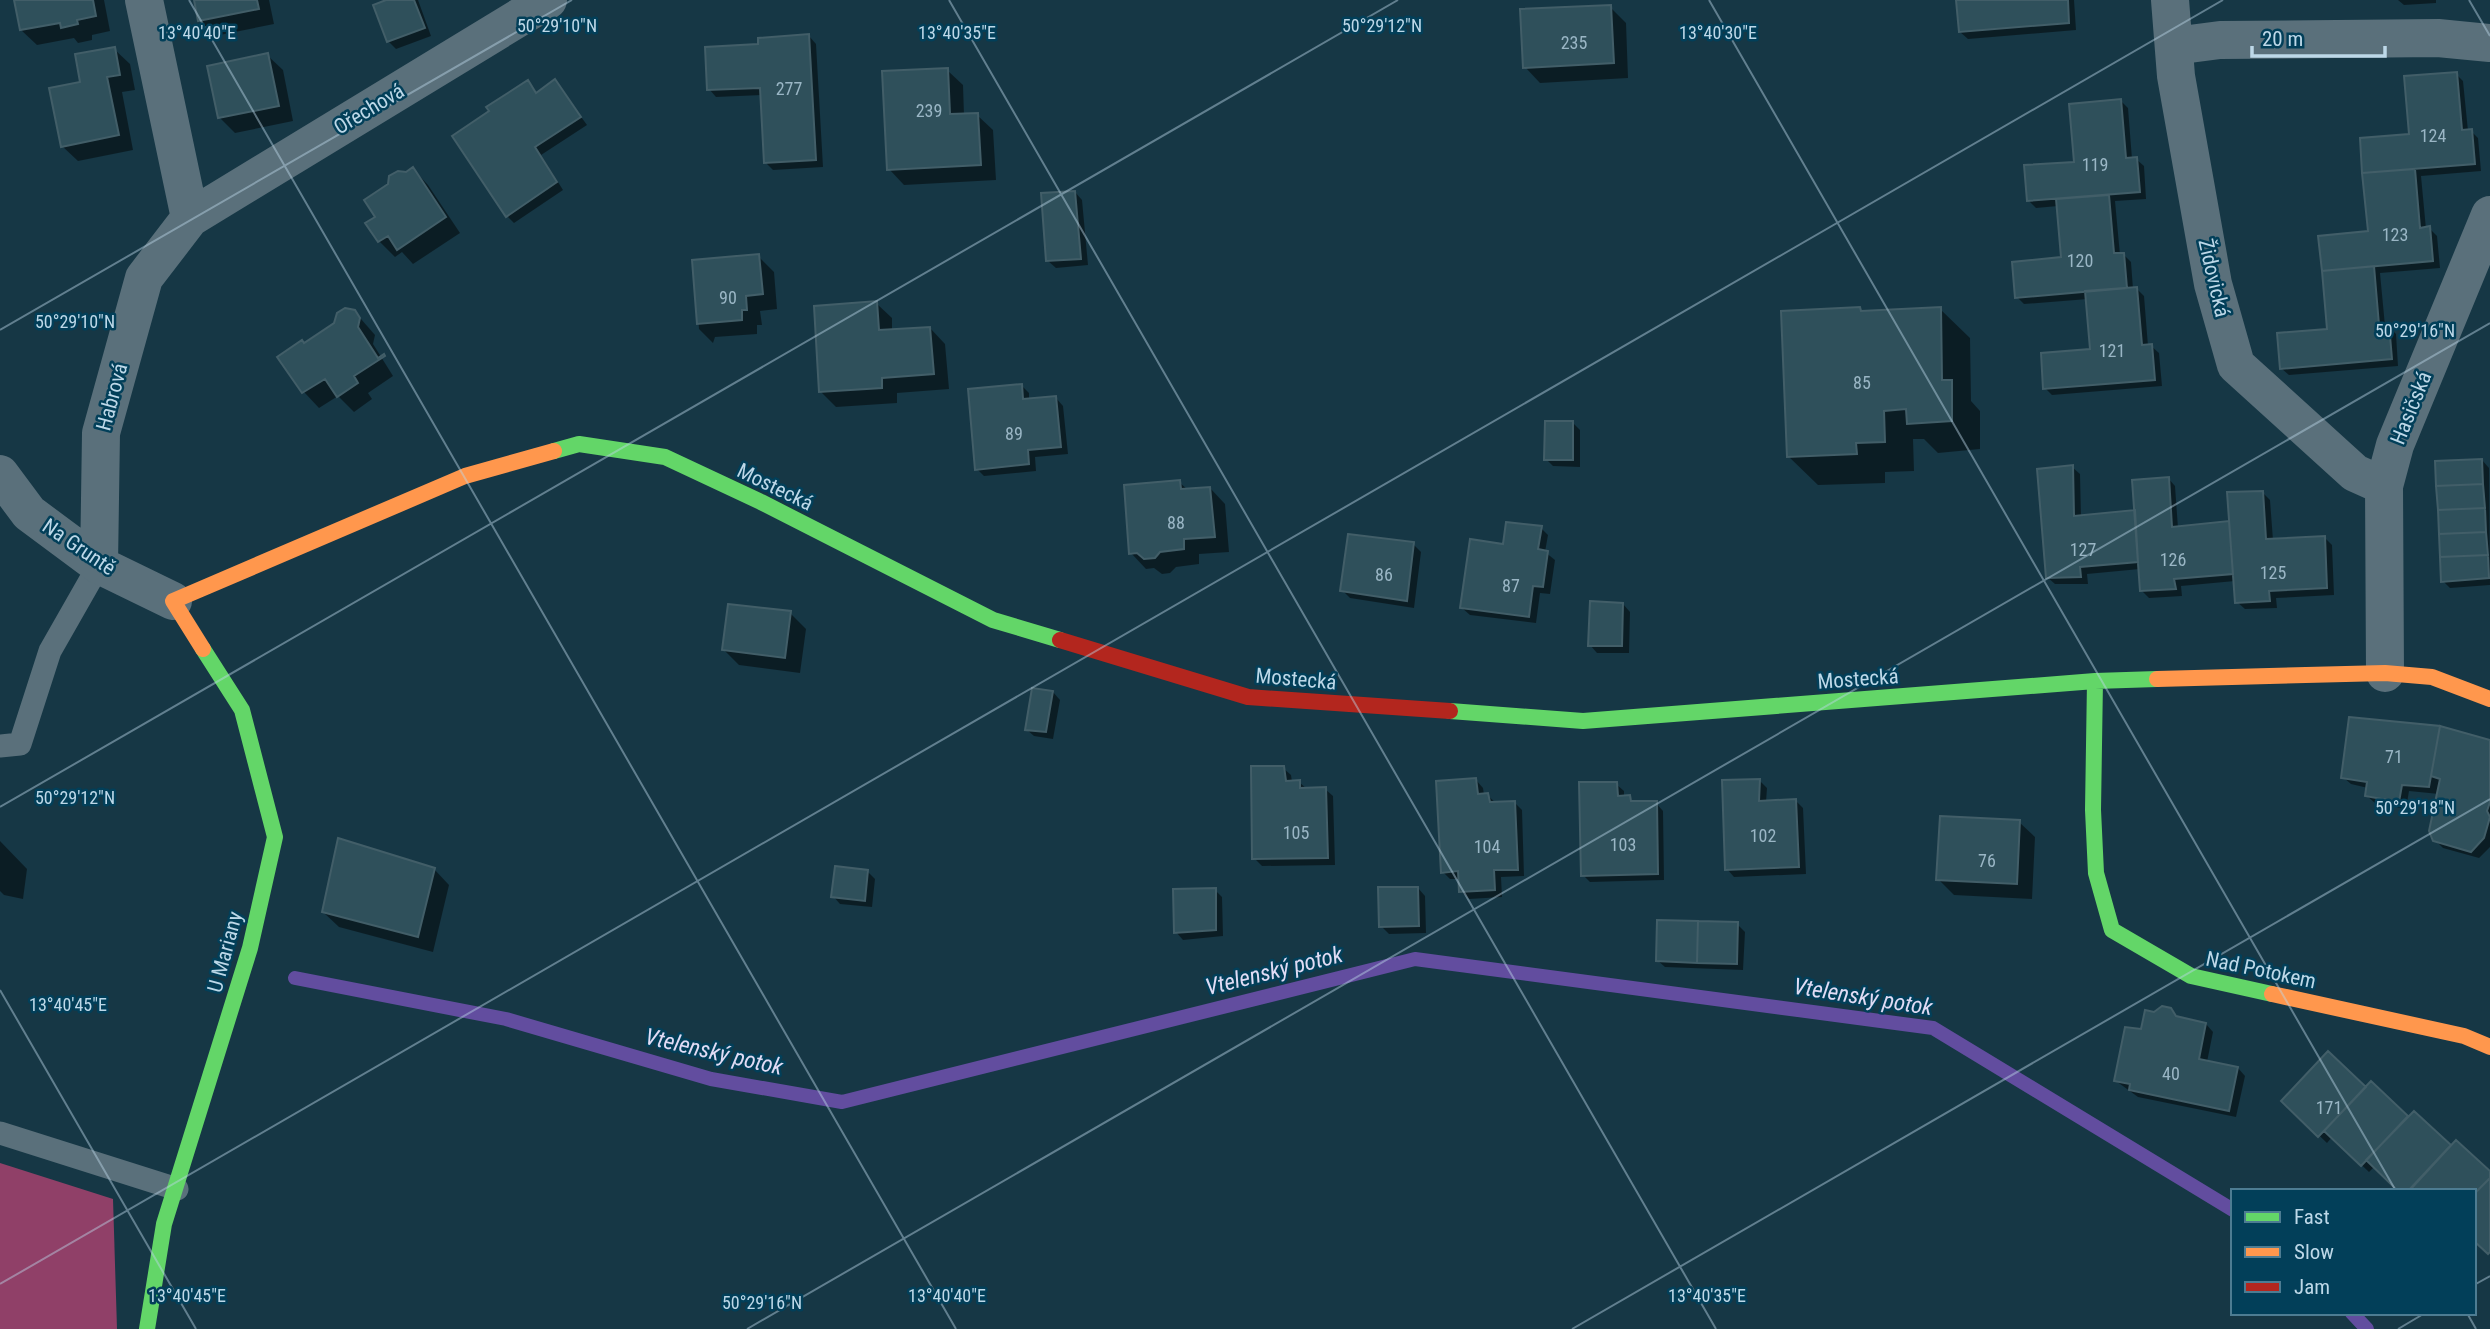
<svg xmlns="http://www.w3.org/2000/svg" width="2490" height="1329" viewBox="0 0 2490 1329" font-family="'Roboto Condensed',sans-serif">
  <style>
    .forest { fill: #904068 }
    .shadow { fill: #0007 }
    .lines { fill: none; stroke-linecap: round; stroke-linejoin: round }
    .stream { stroke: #624d9f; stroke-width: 14 }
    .building { fill: #2f505b; stroke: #425e68; stroke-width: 2 }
    .lane { stroke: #5a707b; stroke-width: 23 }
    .street { stroke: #5a707b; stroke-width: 38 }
    .fast { stroke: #63d668; stroke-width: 16 }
    .slow { stroke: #ff974d; stroke-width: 16 }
    .jam { stroke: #b3261e; stroke-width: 16 }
    .ticks { fill: none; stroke: #bdd8e8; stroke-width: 2; stroke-opacity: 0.45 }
    .labels { text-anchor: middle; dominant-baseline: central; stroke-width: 5; stroke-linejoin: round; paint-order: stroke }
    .number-label { font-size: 18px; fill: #9ab6c5 }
    .street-label { font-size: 21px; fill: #bdd8e8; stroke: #023f59 }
    .water-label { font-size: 23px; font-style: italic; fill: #e1dcf5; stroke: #023f59 }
    .ticks-label { font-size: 18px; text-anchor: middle; fill: #bdd8e8; stroke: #023f59; stroke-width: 5; stroke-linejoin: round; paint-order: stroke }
  </style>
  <rect width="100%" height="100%" fill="#163745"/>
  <path class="forest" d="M0 1163 113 1199 117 1329H0Z"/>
  <path class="shadow" d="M16 0H104L110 31 92 35V40L78 43 74 38 37 45 21 30Z
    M196 0H269L274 24 215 36 199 20Z
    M390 0H418L431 36 396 49 388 41Z
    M1958 0H2074L2076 30 1968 39 1960 32Z
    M2398 0H2436V3L2404 5Z
    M1610 7 1626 23 1628 78 1540 83 1525 67Z
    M809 36 816 44 823 167 773 170 765 162 762 95 716 97 709 89 759 45Z
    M114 49 130 64 135 90 122 92 133 150 78 161 62 146 82 84Z
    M267 55 283 70 293 121 235 133 219 117Z
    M947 70 963 85 964 115H977L993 130 996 180 904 185 889 169Z
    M2456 74 2463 81 2468 131H2471L2478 138 2481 171 2421 176 2426 229 2429 228 2437 236 2440 268 2380 273 2385 326H2388L2396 334 2398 366 2289 375 2281 368 2329 330 2370 233 2361 140 2411 135Z
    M555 81 587 125 541 155 563 190 514 223 507 216 527 83 538 94Z
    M2121 101 2128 108 2132 159H2136L2144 166 2146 199 2115 201 2120 255 2123 254 2131 262 2133 289H2137L2144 296 2148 346H2151L2159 353 2162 386 2052 395 2045 388 2092 351 2088 299 2024 304 2017 297 2063 259 2058 206 2036 208 2029 201 2076 163Z
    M413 169 428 185 460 233 413 264 402 252 395 257 379 241 377 217 406 174Z
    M1075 192 1082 200 1088 265 1056 268 1048 261Z
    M758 256 774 272 777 309 760 311 762 325H757V334L715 337 713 343 699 329 694 263Z
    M876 303 892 318V331L930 328 945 344 949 389 897 393V403L836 407 820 391Z
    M1860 309 1864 313 1940 309 1970 338 1971 401 1980 411V449L1938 453 1924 439H1913L1914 471 1885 472V483L1818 485 1788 456Z
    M354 311 375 335 373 344 393 376 368 393 372 399 354 412 338 396 319 408 304 392 280 357 305 345Z
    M1021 385 1029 393V400L1056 398 1063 406 1068 454 1035 457 1036 471 984 476 977 469Z
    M1572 422 1580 430V467L1553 466 1546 459Z
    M2482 460 2489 468 2490 585 2450 588 2443 581Z
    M2072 467 2080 474 2081 517 2137 511 2168 478 2175 486 2178 528 2231 523 2262 492 2270 500 2273 540 2324 537 2332 545 2334 595 2276 598 2277 608 2245 609 2237 602 2235 581 2181 586 2182 596 2149 598 2141 590 2140 569 2087 574 2088 584H2055L2047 577Z
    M1179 482 1188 490 1210 488 1225 504 1229 552 1199 554V564L1176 567 1170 573 1162 574 1154 568 1146 569 1131 553Z
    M1541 528 1548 535 1545 552 1555 560 1550 594 1540 593 1536 623 1470 615 1462 608 1505 546Z
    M1413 544 1421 552 1414 608 1350 598 1342 590Z
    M1623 604 1630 612 1629 653H1597L1590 645Z
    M790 613 806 629 800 673 739 665 724 650Z
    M1053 692 1060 700 1053 739 1034 736 1026 729Z
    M2351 719 2440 728 2490 741V847L2479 858 2443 848 2435 840 2439 794 2409 791 2406 809 2375 803 2367 796 2368 788 2351 784 2343 777Z
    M1283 768 1291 775 1292 782H1299L1307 789H1325L1333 796 1335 865 1262 866 1254 858Z
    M1476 780 1483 788 1484 795H1487L1496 803 1514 802 1522 810 1524 876 1501 877 1502 897 1469 899 1461 891 1460 879H1450L1443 872Z
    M1760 781 1767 788 1766 802 1796 801 1803 808 1806 874 1734 877 1727 869Z
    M1616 784 1624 791V797H1629L1635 803H1656L1663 811 1664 880 1590 882 1583 875Z
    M2019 822 2035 837 2032 899 1954 895 1938 879Z
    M0 841 27 869 23 899 4 895 0 891Z
    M434 869 449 885 433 952 339 927 323 912Z
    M867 871 875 879 872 907 840 904 833 896Z
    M1418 888 1425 896 1426 933 1389 934 1381 926Z
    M1215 890 1222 897 1223 936 1183 940 1176 932Z
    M1737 924 1745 932 1743 970 1665 967 1657 960Z
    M2170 1010 2179 1018 2206 1024 2213 1032 2207 1062 2238 1068 2245 1076 2236 1117 2138 1097 2116 1081 2154 1014Z
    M2371 1083 2408 1119 2414 1113 2451 1147 2490 1174V1254L2474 1239V1191H2400L2375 1166 2369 1172 2332 1137 2327 1143 2283 1101 2366 1089Z"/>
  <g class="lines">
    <path class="stream" d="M295 978 506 1019 711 1079 842 1102 1415 959 1933 1028 2233 1210
      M2352 1313 2367 1329"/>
  </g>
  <path class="building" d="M14 0H93L96 16 77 20 78 24 61 28 60 23 20 30Z
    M194 0H257L259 9 198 21Z
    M386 0H414L425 28 387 42 373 5Z
    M1956 0H2068L2069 23 1959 32Z
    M1611 5 1614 63 1523 68 1520 9Z
    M809 34 816 160 764 163 760 88 707 90 705 47 758 44V38Z
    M115 47 120 75 107 77 119 135 61 147 49 88 80 82 75 54Z
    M268 53 279 106 218 118 207 66Z
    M948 68 950 114 978 113 981 165 887 170 882 71Z
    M2457 72 2462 130 2472 129 2475 164 2362 173 2360 138 2409 134 2404 76Z
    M555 79 581 117 535 147 557 182 506 217 452 136 489 111 486 107 528 80 536 93Z
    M2121 99 2126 158 2137 157 2140 192 2027 201 2024 165 2074 162 2069 104Z
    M413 167 446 217 397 250 388 236 378 242 365 223 375 217 364 200 388 184 389 176 398 171 406 172Z
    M2415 169 2420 228 2430 226 2433 261 2322 271 2318 236 2368 231 2362 173Z
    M1075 191 1081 259 1046 261 1041 193Z
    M2109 195 2114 253H2124L2127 288 2015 298 2012 262 2061 257 2056 199Z
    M759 254 763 294 746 296 747 310H742V320L697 324 692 260Z
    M2374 266 2379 325 2389 324 2392 359 2280 369 2277 333 2327 329 2322 271Z
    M2137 287 2142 345 2152 344 2155 380 2043 389 2041 353 2090 349 2085 291Z
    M877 301 879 330 930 327 934 374 882 378V388L819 392 814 306Z
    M1860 307 1861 311 1941 307 1942 380H1952V421L1907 424 1906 409 1884 411 1885 442 1856 443 1857 454 1787 457 1781 311Z
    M345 308 355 310 360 318 358 327 378 358 384 354 385 356 354 376 358 383 337 397 325 379 302 393 277 357 302 340 304 343 334 323 337 313Z
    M1022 384 1023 399 1056 396 1061 447 1028 450 1029 464 975 470 968 389Z
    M1545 421H1573V460H1544Z
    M2482 459 2483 484 2436 486 2435 461Z
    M2073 465 2074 516 2135 510 2138 562 2080 567 2081 577 2046 578 2037 469Z
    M2169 477 2172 527 2229 521 2233 574 2174 579 2176 589 2140 591 2132 480Z
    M1180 480 1181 489 1210 487 1215 537 1184 539V549L1160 552 1155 558 1144 559 1137 553 1129 554 1124 485Z
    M2483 484 2485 508 2438 510 2436 486Z
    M2263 491 2266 539 2325 536 2327 588 2269 591 2270 601 2235 603 2227 492Z
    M2485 508 2486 532 2439 534 2438 510Z
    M1506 522 1542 526 1538 549 1548 551 1543 587 1533 586 1529 617 1460 608 1470 539 1503 544Z
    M2486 532 2488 555 2440 557 2439 534Z
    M1348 534 1414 542 1407 601 1340 591Z
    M2488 555 2489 578 2441 582 2440 557Z
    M1590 601 1623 603 1622 646H1588Z
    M728 604 791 611 785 658 722 650Z
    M1032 688 1053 691 1046 732 1025 730Z
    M2349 717 2440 726 2429 787 2402 785 2399 802 2365 796 2367 782 2341 778Z
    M2440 726 2490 740V802L2487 811 2490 817 2484 838 2471 852 2433 841 2429 831 2440 779 2431 776Z
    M1251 766H1284L1286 781 1300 780V788L1326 787 1328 858 1252 859Z
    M1476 778 1478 794 1488 793 1490 802 1515 801 1518 870H1494L1495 890 1459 892 1458 871 1441 873 1436 781Z
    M1760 779 1759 801 1796 799 1799 867 1725 870 1722 780Z
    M1579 782H1617L1618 796 1630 795 1631 801H1657L1658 874 1581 876Z
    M1940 816 2020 820 2017 884 1936 880Z
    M338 838 435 868 418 937 322 912Z
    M835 866 868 870 865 901 831 897Z
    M1378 887H1418L1419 926 1379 927Z
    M1216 888V930L1174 933 1173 889Z
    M1657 920 1698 921 1697 963 1656 961Z
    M1698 921 1738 922 1737 964 1697 963Z
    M2162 1006 2171 1008 2176 1016 2206 1023 2199 1059 2238 1067 2229 1111 2129 1090 2130 1084 2114 1081 2125 1027 2141 1029 2145 1010 2154 1012Z
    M2328 1051 2366 1087 2318 1137 2281 1101Z
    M2371 1081 2408 1116 2361 1166 2324 1131Z
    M2414 1111 2451 1145 2408 1191H2398L2366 1160Z
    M2456 1140 2490 1171V1178L2474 1194V1191H2409Z
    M2490 1178V1252L2488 1254 2474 1241V1194Z"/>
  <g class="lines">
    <path class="lane" d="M0 746 20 744 50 651 99 565
      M0 1133 177 1189"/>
    <path class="street" d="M2170 0 2176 76 2213 284 2236 365 2355 473 2384 486
      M2174 46 2220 40 2438 38 2490 43
      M190 218 548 0
      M0 474 29 513 99 565 173 601
      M99 565 101 433 144 278 190 218 144 0
      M2385 673 2384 486 2395 445 2490 215"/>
    <path class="fast" d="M554 451 579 444 665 457 761 502 993 620 1060 640
      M2095 681 2093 810 2096 873 2112 930 2191 976 2272 994
      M1450 711 1583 721 2095 681 2157 679
      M147 1329 164 1224 250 948 275 837 242 710 203 649"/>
    <path class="slow" d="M203 649 173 601 465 476 554 451
      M2157 679 2385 673 2432 677 2490 699
      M2272 994 2464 1036 2490 1047"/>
    <path class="jam" d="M1060 640 1248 697 1450 711"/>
  </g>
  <path class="ticks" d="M189 0 956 1329M949 0 1716 1329M1709 0 2396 1191M2469 0 2490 36M0 330 572 0M0 807 1398 0M0 990 196 1329M0 1284 2223 0M2474 1285 2490 1276M2467 1313 2476 1329M747 1329 2490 323M1572 1329 2490 799M2398 1329 2425 1313"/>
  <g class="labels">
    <g class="number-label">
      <text x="1574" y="42">235</text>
      <text x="789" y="88">277</text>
      <text x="929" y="110">239</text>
      <text x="2433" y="135">124</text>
      <text x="2095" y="164">119</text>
      <text x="2395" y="234">123</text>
      <text x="2080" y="260">120</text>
      <text x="728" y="297">90</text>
      <text x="2112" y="350">121</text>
      <text x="1862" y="382">85</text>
      <text x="1014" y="433">89</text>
      <text x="1176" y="522">88</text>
      <text x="2083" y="549">127</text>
      <text x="2173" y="559">126</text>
      <text x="2273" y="572">125</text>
      <text x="1384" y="574">86</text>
      <text x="1511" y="585">87</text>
      <text x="2394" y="756">71</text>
      <text x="1296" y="832">105</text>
      <text x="1763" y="835">102</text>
      <text x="1623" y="844">103</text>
      <text x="1487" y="846">104</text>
      <text x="1987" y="860">76</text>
      <text x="2171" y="1073">40</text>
      <text x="2329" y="1107">171</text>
    </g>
    <g class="street-label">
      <text transform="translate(369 109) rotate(-31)">Ořechová</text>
      <text transform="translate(2214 278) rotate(77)">Židovická</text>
      <text transform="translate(112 397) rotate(-75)">Habrová</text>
      <text transform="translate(2411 408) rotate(-68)">Hasičská</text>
      <text transform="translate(775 487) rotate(26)">Mostecká</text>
      <text transform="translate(79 547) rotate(34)">Na Gruntě</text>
      <text transform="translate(1296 679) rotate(5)">Mostecká</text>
      <text transform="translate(1858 679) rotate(-4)">Mostecká</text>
      <text transform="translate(225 952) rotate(-75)">U Mariany</text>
      <text transform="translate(2261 970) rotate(12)">Nad Potokem</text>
    </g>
    <g class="water-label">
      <text transform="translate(1274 971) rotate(-14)">Vtelenský potok</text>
      <text transform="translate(1863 997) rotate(9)">Vtelenský potok</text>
      <text transform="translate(714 1052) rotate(13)">Vtelenský potok</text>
    </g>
  </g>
  <g class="ticks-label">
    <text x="557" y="32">50°29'10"N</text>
    <text x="1382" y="32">50°29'12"N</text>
    <text x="197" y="39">13°40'40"E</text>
    <text x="957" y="39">13°40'35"E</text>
    <text x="1718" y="39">13°40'30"E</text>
    <text x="75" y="328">50°29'10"N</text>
    <text x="2415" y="337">50°29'16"N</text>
    <text x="75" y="804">50°29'12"N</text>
    <text x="2415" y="814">50°29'18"N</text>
    <text x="68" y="1011">13°40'45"E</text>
    <text x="187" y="1302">13°40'45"E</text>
    <text x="947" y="1302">13°40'40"E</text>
    <text x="1707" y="1302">13°40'35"E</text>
    <text x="762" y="1309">50°29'16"N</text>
  </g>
  <rect x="2231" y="1189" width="245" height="126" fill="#023f59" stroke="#4d7c92" stroke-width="2"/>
  <rect x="2245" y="1212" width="35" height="10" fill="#63d668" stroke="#4d7c92" stroke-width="2"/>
  <text x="2294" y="1224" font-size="21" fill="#bdd8e8">Fast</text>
  <rect x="2245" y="1247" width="35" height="10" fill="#ff974d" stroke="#4d7c92" stroke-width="2"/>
  <text x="2294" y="1259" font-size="21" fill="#bdd8e8">Slow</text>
  <rect x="2245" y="1282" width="35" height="10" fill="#b3261e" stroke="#4d7c92" stroke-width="2"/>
  <text x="2294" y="1294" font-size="21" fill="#bdd8e8">Jam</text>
  <path d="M2252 46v10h133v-10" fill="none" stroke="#bdd8e8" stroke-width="3.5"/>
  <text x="2262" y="46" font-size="21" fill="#bdd8e8" stroke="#023f59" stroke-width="5" paint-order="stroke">20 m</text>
</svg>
